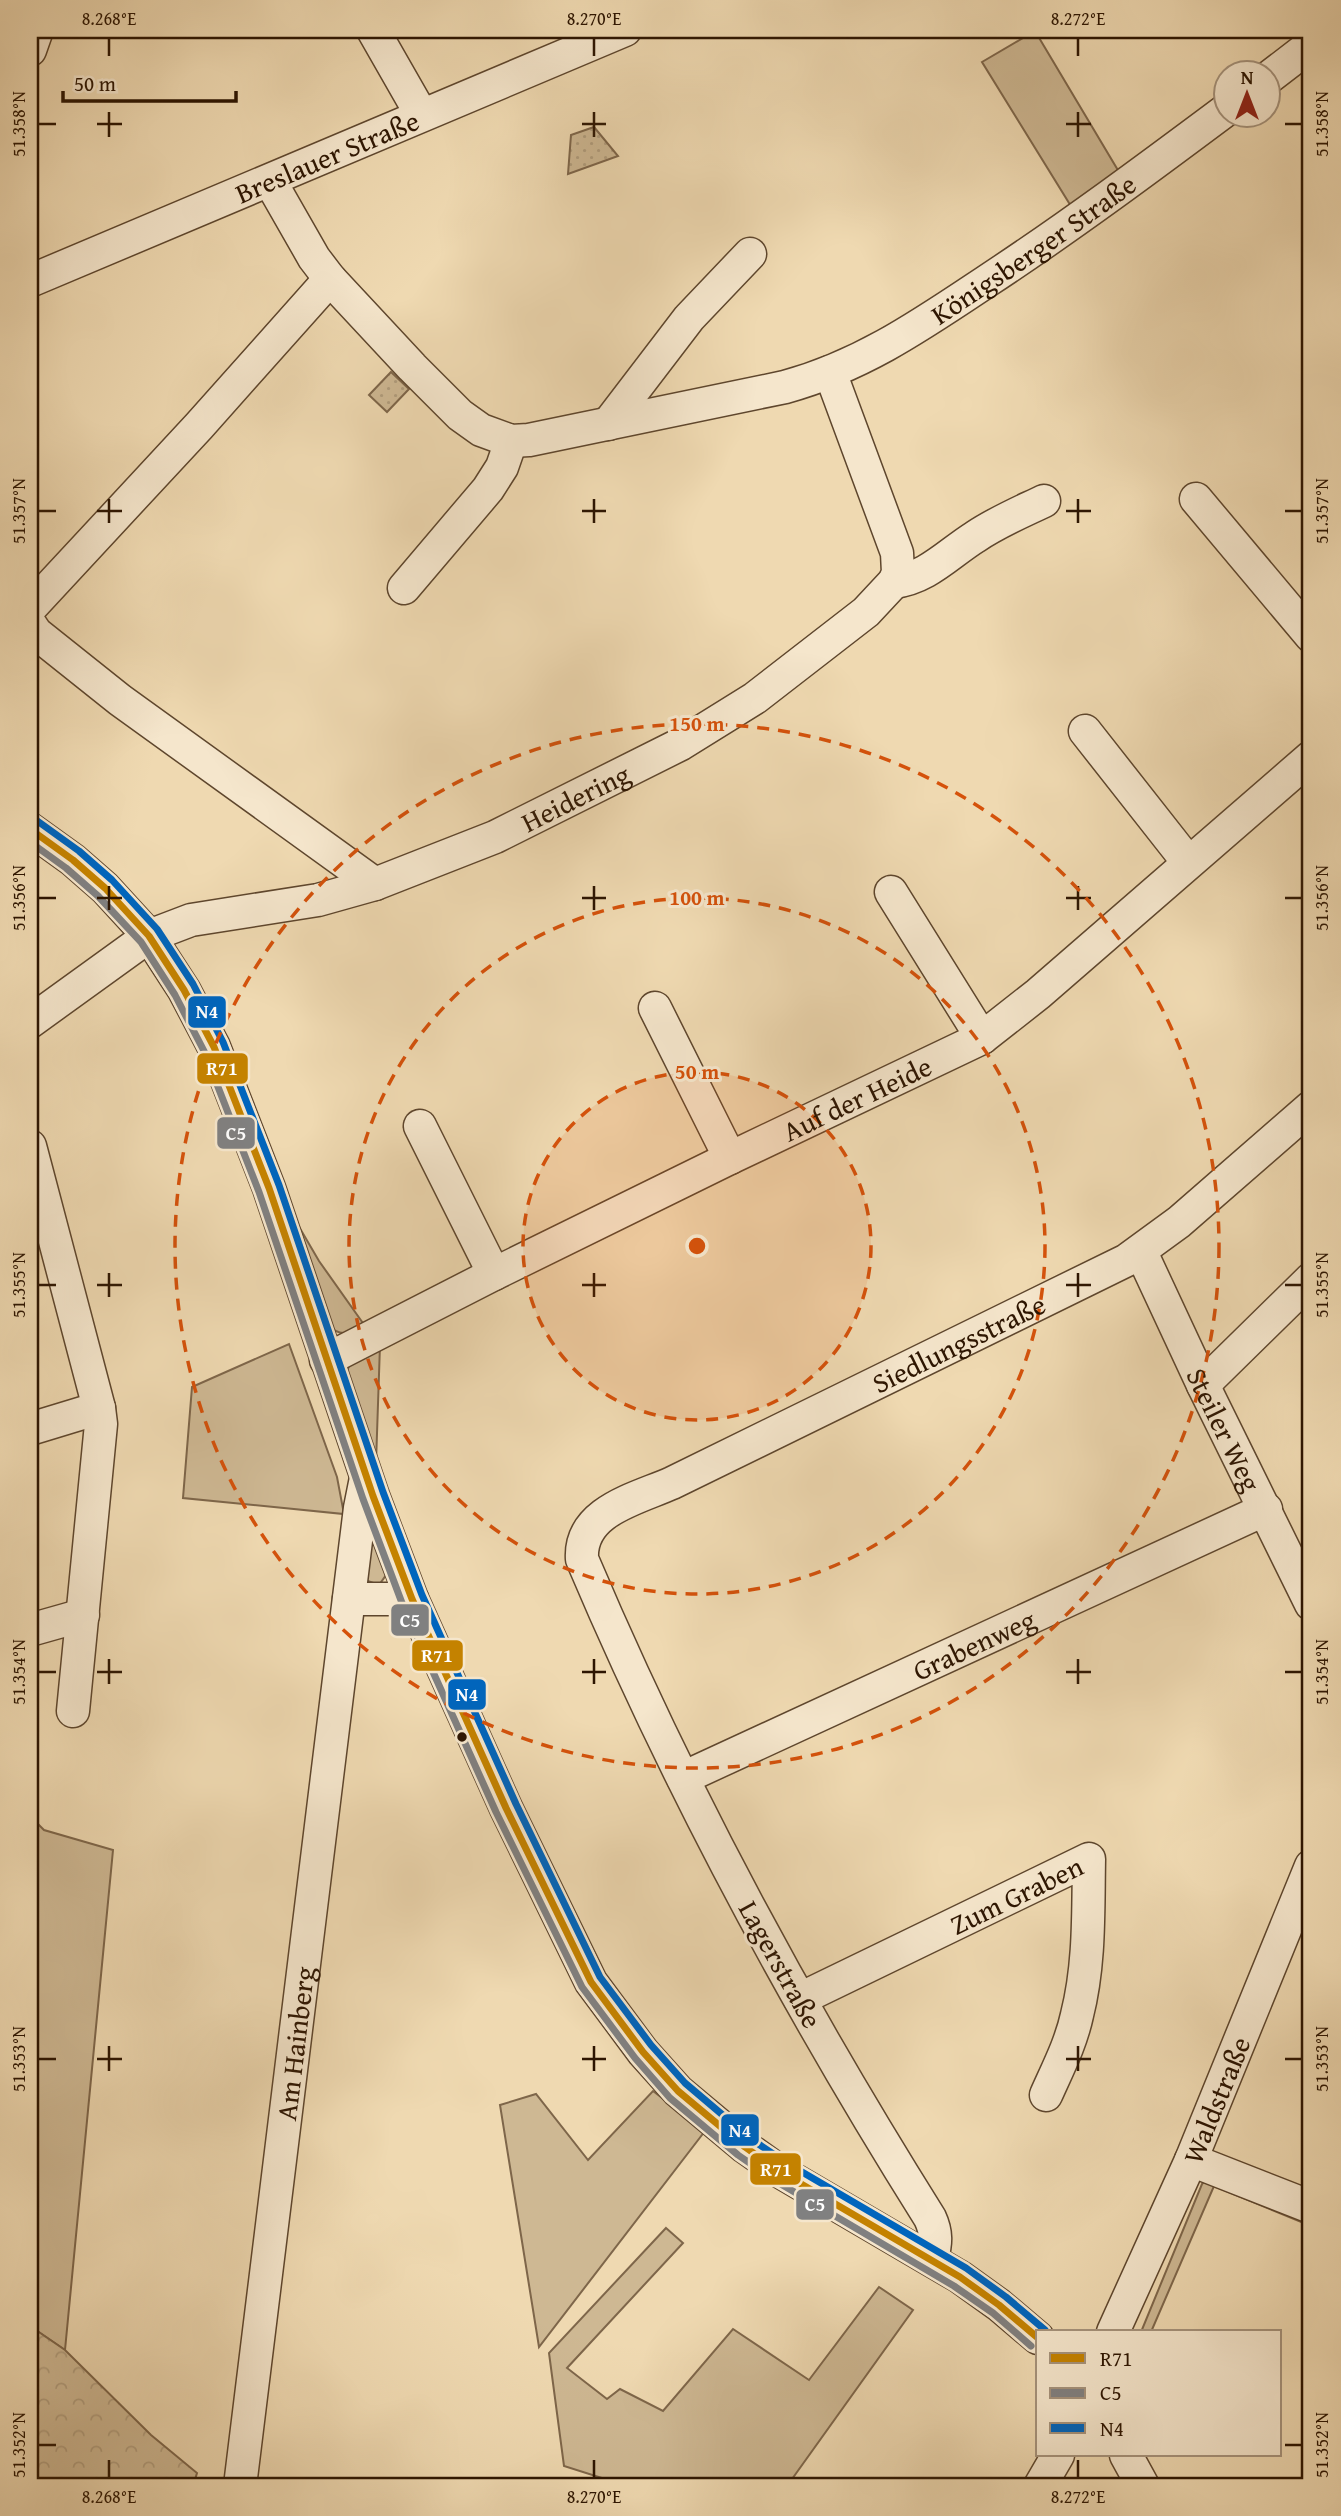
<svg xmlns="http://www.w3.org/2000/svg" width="1341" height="2516" viewBox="0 0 1341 2516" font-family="'Gentium Book Plus',serif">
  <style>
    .grass { fill: #ceb893; stroke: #7e664a; stroke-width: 2 }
    .forest { fill: url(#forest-crowns); stroke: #7e664a; stroke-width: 2 }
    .garden { fill: url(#garden-dots); stroke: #7e664a; stroke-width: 2 }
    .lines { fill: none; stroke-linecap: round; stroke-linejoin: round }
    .minor-casing { stroke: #5e462d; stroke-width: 35 }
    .minor { stroke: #f5e6cc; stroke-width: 32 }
    .bus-1-casing { stroke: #f5e6cc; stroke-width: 12 }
    .bus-2-casing { stroke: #f5e6cc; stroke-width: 12 }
    .bus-3-casing { stroke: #f5e6cc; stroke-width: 12 }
    .bus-1 { stroke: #c48200; stroke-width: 7 }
    .bus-2 { stroke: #808080; stroke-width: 7 }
    .bus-3 { stroke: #0065bd; stroke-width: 7 }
    .ticks { fill: none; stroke: #2d1501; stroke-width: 2.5 }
    .ring { fill: none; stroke: #d5520b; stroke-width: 3.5; stroke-dasharray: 12 9 }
    .bus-dot { fill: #2d1501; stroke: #f5e6cc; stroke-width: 2.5 }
    .labels { text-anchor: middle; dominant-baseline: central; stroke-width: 6; stroke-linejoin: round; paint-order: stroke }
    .street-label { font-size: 28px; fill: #2d1501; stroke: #f5e6cc }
    .centre { fill: #d5520b; stroke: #f5e6cc; stroke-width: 3.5 }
    .ring-label { font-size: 21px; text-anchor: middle; font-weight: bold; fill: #d5520b; stroke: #f5e6cc; stroke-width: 6; stroke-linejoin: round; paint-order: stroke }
    .line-badge { stroke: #f5e6cc; stroke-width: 2.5 }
    .badge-label { font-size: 19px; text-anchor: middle; font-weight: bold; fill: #fff }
    .neatline { fill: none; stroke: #2d1501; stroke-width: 2.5 }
    .ticks-label { font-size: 18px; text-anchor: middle; fill: #2d1501 }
  </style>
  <defs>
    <pattern id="forest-crowns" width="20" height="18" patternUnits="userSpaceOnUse" patternTransform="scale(1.75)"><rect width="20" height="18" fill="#ceb893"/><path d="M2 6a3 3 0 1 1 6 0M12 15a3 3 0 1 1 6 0" fill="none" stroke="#b19d7d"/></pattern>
    <pattern id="garden-dots" width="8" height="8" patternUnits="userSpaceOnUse" patternTransform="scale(1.75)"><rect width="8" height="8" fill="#ceb893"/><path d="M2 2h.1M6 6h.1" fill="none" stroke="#b19d7d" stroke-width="1.8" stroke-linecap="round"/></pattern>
  </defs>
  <rect width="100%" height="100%" fill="#efd9b1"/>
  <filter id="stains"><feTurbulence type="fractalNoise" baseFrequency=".00286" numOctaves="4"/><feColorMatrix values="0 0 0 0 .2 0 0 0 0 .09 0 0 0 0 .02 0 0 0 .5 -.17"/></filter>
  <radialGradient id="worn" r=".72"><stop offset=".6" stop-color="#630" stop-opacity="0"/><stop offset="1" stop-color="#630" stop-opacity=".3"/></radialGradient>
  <path class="grass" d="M1035 31 1122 177 1074 211 982 62Z
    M284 1201 319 1261 365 1326C351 1332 341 1338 329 1326Z
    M289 1344 337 1477 344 1514 183 1498 192 1387Z
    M380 1345 376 1463 347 1373 350 1361Z
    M368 1525 386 1575 379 1585 365 1580Z
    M30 1816 44 1830 113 1850 65 2350 30 2326Z
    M653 2091 705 2131 539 2347 500 2105 536 2094 588 2160Z
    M1208 2177 1311 2214V2226L1214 2186 1151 2332H1141L1202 2184Z
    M666 2228 683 2243 567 2368 607 2399 620 2389 663 2411 733 2329 809 2380 879 2287 913 2310 787 2486H627L564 2466 549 2353Z"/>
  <path class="forest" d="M30 2326 65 2350 151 2435 197 2473 193 2486H30Z"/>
  <path class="garden" d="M594 127 618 156 568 174 571 135Z
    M391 372 409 389 387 412 369 395Z"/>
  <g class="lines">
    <g class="minor-casing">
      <g id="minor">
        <path d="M373 30 421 114"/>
        <path d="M30 50 37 30"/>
        <path d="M1268 78 1311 45"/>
        <path id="s1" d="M270 181 314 258 330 279 412 367 460 415 481 430 511 441 529 440 785 387C862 366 921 325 987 281 1069 227 1147 169 1226 110"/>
        <path id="s2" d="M30 281 625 30"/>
        <path d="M608 424 689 318 750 254"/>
        <path d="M1196 499 1311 636"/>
        <path d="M894 582C927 578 948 554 975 537 997 522 1021 512 1044 501"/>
        <path d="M404 588 488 489 502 467 511 441"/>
        <path d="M30 608 199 426 330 279"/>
        <path d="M30 624 36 633 120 700 375 884"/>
        <path d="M1085 731 1188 862"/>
        <path d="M30 829 73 860 105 888 149 936 184 990 214 1047 269 1188 373 1496 412 1599 506 1808 591 1982 643 2052 678 2091 745 2147 779 2171 960 2277 999 2305 1038 2338"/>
        <path d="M891 892 982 1038"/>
        <path d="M655 1008 730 1158"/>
        <path id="s3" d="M30 1022 149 936 191 920 318 900 375 884 495 837 681 744 755 698 866 612 894 582 898 573 897 553 830 372"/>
        <path d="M420 1126 494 1274"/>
        <path d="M30 1146 99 1408 101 1424 73 1711"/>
        <path id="s4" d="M1141 1252 1203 1385 1311 1604"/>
        <path id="s5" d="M326 1360 494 1274 730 1158 982 1038 1038 994 1311 757"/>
        <path d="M1203 1385 1311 1279"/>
        <path d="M30 1429 99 1408"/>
        <path d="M349 1599H412"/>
        <path d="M30 1630 83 1615"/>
        <path id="s6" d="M683 1778 1266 1509"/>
        <path id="s7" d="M800 1999 1089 1859C1088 1911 1090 1964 1077 2015 1071 2043 1058 2068 1046 2095"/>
        <path d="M1191 2160 1311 2207"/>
        <path id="s8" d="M932 2259C936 2243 937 2233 930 2218 798 2008 679 1788 582 1559 579 1511 636 1499 672 1483L1127 1260 1179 1222 1311 1107"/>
        <path id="s9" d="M1113 2332 1191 2160 1311 1866"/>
        <path d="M1126 2455 1143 2486"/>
        <path id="s10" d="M240 2486 360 1508 366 1478"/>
        <path d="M1040 2486 1058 2455"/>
      </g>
    </g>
    <use href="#minor" class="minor"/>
    <g class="bus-1-casing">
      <path id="bus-1" d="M30 829 73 860 105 888 149 936 184 990 214 1047 269 1188 373 1496 412 1599 506 1808 591 1982 643 2052 678 2091 745 2147 779 2171 960 2277 999 2305 1038 2338"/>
    </g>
    <g class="bus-2-casing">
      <path id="bus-2" d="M30 842 66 868 98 896 141 942 175 995 204 1051 259 1192 363 1499 402 1603 496 1812 582 1987 635 2058 670 2098 738 2155 774 2180 954 2286 993 2313 1031 2346"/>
    </g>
    <g class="bus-3-casing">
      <path id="bus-3" d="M36 820 79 851 112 880 157 929 193 984 223 1042 279 1185 383 1492 422 1595 516 1804 600 1977 651 2045 685 2083 751 2139 785 2162 966 2268 1006 2297 1045 2330"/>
    </g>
    <use href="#bus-1" class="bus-1"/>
    <use href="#bus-2" class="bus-2"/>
    <use href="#bus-3" class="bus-3"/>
  </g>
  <path class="ticks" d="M109 38V56M594 38V56M1078 38V56M109 112V137M594 112V137M1078 112V137M38 124H56M97 124H122M582 124H606M1066 124H1091M1285 124H1302M109 499V523M594 499V523M1078 499V523M38 511H56M97 511H122M582 511H606M1066 511H1091M1285 511H1302M109 886V910M594 886V910M1078 886V910M38 898H56M97 898H122M582 898H606M1066 898H1091M1285 898H1302M109 1273V1297M594 1273V1297M1078 1273V1297M38 1285H56M97 1285H122M582 1285H606M1066 1285H1091M1285 1285H1302M109 1659V1684M594 1659V1684M1078 1659V1684M38 1672H56M97 1672H122M582 1672H606M1066 1672H1091M1285 1672H1302M109 2046V2071M594 2046V2071M1078 2046V2071M38 2059H56M97 2059H122M582 2059H606M1066 2059H1091M1285 2059H1302M38 2445H56M1285 2445H1302M109 2460V2478M594 2460V2478M1078 2460V2478"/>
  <circle cx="697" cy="1246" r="174" fill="#d5520b" fill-opacity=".12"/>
  <g class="ring">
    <circle cx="697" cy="1246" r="174"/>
    <circle cx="697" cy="1246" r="348"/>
    <circle cx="697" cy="1246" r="522"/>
  </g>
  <circle class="bus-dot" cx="462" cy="1737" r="6"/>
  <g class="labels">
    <g class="street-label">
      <text stroke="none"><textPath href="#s2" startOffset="322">Breslauer Straße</textPath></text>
      <text stroke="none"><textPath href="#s1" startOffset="926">Königsberger Straße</textPath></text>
      <text stroke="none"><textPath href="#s3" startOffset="598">Heidering</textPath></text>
      <text stroke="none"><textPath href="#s5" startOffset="592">Auf der Heide</textPath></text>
      <text stroke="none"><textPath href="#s8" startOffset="1234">Siedlungsstraße</textPath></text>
      <text stroke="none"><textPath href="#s4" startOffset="196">Steiler Weg</textPath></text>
      <text stroke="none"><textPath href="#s6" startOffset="320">Grabenweg</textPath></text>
      <text stroke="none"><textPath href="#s7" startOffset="240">Zum Graben</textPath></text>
      <text transform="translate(781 1964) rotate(61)">Lagerstraße</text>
      <text stroke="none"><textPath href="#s10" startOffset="446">Am Hainberg</textPath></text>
      <text stroke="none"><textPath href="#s9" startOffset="254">Waldstraße</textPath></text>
    </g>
  </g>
  <circle cx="697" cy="1246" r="10" class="centre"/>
  <g class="ring-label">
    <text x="697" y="731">150 m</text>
    <text x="697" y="905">100 m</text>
    <text x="697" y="1079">50 m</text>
  </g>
  <g class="line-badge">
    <rect x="187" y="995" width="40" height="34" rx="7" fill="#0065bd"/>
    <rect x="196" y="1052" width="53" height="33" rx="7" fill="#c48200"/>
    <rect x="216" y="1116" width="40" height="34" rx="7" fill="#808080"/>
    <rect x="390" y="1603" width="40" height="34" rx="7" fill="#808080"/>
    <rect x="411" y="1639" width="53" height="33" rx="7" fill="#c48200"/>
    <rect x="447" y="1678" width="40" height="33" rx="7" fill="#0065bd"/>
    <rect x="720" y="2113" width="40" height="34" rx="7" fill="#0065bd"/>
    <rect x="749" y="2152" width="53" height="34" rx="7" fill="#c48200"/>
    <rect x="795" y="2188" width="40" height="33" rx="7" fill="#808080"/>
  </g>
  <g class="badge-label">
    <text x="207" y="1018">N4</text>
    <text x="222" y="1075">R71</text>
    <text x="236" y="1140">C5</text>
    <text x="410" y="1627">C5</text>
    <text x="437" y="1662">R71</text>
    <text x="467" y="1701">N4</text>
    <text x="740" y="2137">N4</text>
    <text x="776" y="2176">R71</text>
    <text x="815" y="2211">C5</text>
  </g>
  <rect width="1341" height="2516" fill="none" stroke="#efd9b1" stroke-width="77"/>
  <rect x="1036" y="2330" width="245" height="126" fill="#f5e6cc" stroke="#a5927b" stroke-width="2"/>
  <rect x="1050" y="2353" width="35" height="10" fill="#c48200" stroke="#a5927b" stroke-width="2"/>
  <text x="1100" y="2366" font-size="21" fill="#2d1501">R71</text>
  <rect x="1050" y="2388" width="35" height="10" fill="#808080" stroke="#a5927b" stroke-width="2"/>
  <text x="1100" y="2400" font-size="21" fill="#2d1501">C5</text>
  <rect x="1050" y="2423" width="35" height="10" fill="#0065bd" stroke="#a5927b" stroke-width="2"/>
  <text x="1100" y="2436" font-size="21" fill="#2d1501">N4</text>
  <g transform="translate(1247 94)"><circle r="33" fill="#f5e6cc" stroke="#a5927b" stroke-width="2"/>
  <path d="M0-5L12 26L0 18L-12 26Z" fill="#8f2418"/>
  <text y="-10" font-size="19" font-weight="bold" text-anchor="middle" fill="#2d1501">N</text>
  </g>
  <path d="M63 91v10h173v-10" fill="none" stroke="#2d1501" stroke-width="3.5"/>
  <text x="74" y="91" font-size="21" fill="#2d1501" stroke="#f5e6cc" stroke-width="5" paint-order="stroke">50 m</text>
  <rect x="38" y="38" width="1264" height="2440" class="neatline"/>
  <g class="ticks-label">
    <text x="109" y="25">8.268°E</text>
    <text x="594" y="25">8.270°E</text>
    <text x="1078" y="25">8.272°E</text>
    <text transform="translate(19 124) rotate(-90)" y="6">51.358°N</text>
    <text transform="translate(1322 124) rotate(-90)" y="6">51.358°N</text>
    <text transform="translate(19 511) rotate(-90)" y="6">51.357°N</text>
    <text transform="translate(1322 511) rotate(-90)" y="6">51.357°N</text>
    <text transform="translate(19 898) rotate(-90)" y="6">51.356°N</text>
    <text transform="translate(1322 898) rotate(-90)" y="6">51.356°N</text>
    <text transform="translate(19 1285) rotate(-90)" y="6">51.355°N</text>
    <text transform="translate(1322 1285) rotate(-90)" y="6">51.355°N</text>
    <text transform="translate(19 1672) rotate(-90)" y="6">51.354°N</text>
    <text transform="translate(1322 1672) rotate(-90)" y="6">51.354°N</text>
    <text transform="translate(19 2059) rotate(-90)" y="6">51.353°N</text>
    <text transform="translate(1322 2059) rotate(-90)" y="6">51.353°N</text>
    <text transform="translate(19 2445) rotate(-90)" y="6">51.352°N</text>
    <text transform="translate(1322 2445) rotate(-90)" y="6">51.352°N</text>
    <text x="109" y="2503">8.268°E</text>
    <text x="594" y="2503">8.270°E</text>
    <text x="1078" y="2503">8.272°E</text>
  </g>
  <rect width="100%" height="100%" filter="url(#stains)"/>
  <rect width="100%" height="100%" fill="url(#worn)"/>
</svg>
